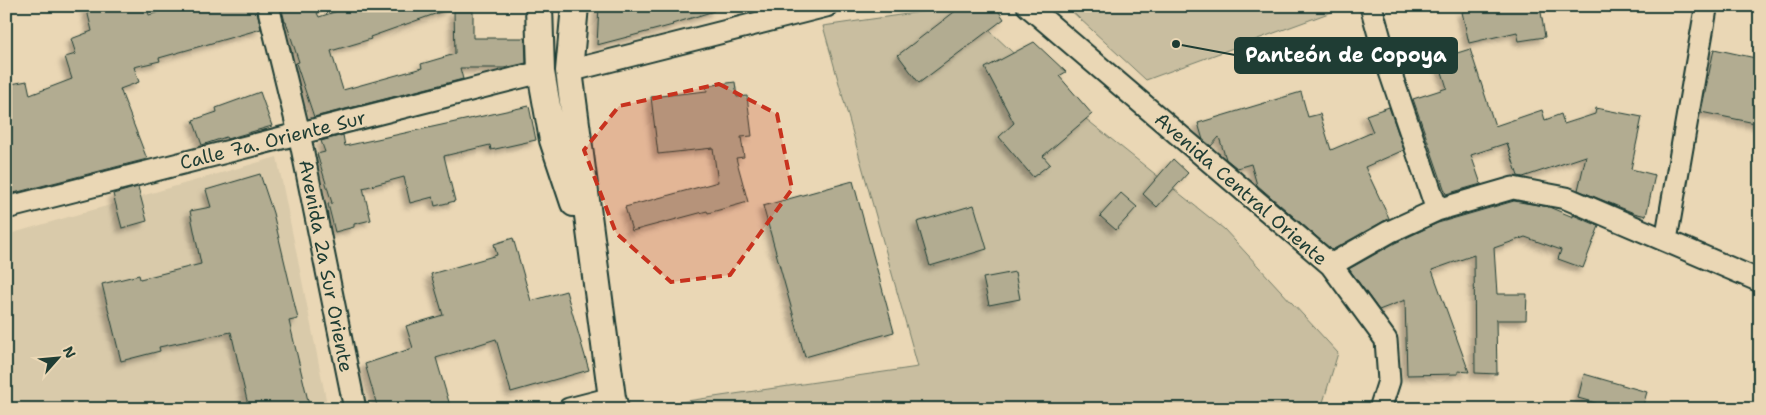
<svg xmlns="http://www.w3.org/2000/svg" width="1766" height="415" viewBox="0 0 1766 415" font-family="'Shantell Sans',sans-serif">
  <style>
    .built { fill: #d9caaa }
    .green { fill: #c9bea0; stroke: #747e6a }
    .building { fill: #b2ac91; stroke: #1f3d34; filter: url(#shadow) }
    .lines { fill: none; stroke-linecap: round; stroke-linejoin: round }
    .minor-casing { stroke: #1f3d34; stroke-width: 25 }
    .tertiary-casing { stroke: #1f3d34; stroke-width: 30 }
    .minor { stroke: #ead7b5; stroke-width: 21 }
    .tertiary { stroke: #ead7b5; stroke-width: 26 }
    .marked { fill: #c8321e; fill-opacity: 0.2; stroke: #c8321e; stroke-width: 4; stroke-dasharray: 10 6; stroke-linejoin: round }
    .labels { text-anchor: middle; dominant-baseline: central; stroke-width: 5; stroke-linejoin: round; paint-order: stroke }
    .street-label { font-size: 19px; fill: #1f3d34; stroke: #ead7b5 }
    .leader { fill: none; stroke: #1f3d34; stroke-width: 2 }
    .callout-dot { fill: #1f3d34; stroke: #ead7b5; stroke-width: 2 }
    .callout { fill: #1f3d34; stroke: #1f3d34; stroke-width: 2 }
    .callout-label { font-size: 20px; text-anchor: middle; font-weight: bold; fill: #fff }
  </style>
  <defs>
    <filter id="shadow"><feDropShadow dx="-4.5" dy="4.5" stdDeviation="2.5" flood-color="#0004"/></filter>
  </defs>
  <rect width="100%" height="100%" fill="#ead7b5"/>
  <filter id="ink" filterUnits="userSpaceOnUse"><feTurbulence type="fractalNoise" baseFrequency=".02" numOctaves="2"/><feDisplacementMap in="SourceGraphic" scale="10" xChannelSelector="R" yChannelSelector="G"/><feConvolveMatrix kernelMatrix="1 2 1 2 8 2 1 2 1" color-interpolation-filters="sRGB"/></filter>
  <g filter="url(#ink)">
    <path class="built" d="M277 157 328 409H6V235Z"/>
    <path class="green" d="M963 6 1071 107 1224 229 1338 353 1321 409H653V406L918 367 823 26Z
      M1066 6H1345V7L1146 80Z"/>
    <path class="building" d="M86 6H147L149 15 178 6H256L261 29 159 58 160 61 134 67 139 82 120 89 147 159 6 195V85L27 81 30 95 72 79 65 57 76 54 71 39 92 31Z
      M281 6H321L322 12 317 13 319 17 353 6H448L449 9 370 37 371 39 331 51 343 90 422 68 421 64 455 54 454 11H473V38H525L526 63 504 68H460L463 79 314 117 296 63 299 62 286 22H285Z
      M599 6H714V11L672 24 673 25 597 45Z
      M962 6H995L1004 19 919 83 898 55Z
      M1489 6H1540L1545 37 1519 41 1517 32 1469 43 1462 12Z
      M1034 42 1066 72 1059 76 1092 114 1043 156 1050 164 1033 177 999 137 1014 123 985 68Z
      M1470 49 1495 126 1542 110 1545 120 1561 114 1564 124 1595 114 1596 108 1642 117 1631 169 1655 175 1646 216 1634 213 1578 190 1586 156 1523 177 1518 176 1507 143 1471 155 1481 184 1446 194 1413 99 1447 88 1438 59Z
      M1714 49 1760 59V124L1701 112Z
      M735 82 737 97 747 96 752 136 741 137 744 157 736 158 748 202 708 213 707 211 632 231 625 207 718 182 713 148 658 154 651 97 707 91 706 86Z
      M260 92 272 126 227 139 226 137 202 145 193 120 217 112 216 108Z
      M1301 92 1308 117 1320 114 1331 150 1373 132 1366 115 1389 107 1404 150 1365 167 1389 218 1332 250 1257 185 1251 164 1237 168 1226 159 1219 137 1211 146 1203 140 1198 123Z
      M529 106 536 140 491 150 490 145 444 156 455 201 435 206 433 197 410 203 404 177 363 188 371 220 354 224V227L335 232 328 204 332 203 317 154 325 152 321 141 343 135 345 146Z
      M1173 159 1188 173 1157 207 1143 194Z
      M260 174 273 213 298 319 289 321 310 409H249L231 332 159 347 160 351 121 361 102 284 139 275 140 279 201 264 190 211 211 207 206 190Z
      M853 181 894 332 805 357 763 206Z
      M138 187 147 221 122 228 113 194Z
      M1121 193 1137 207 1116 230 1100 216Z
      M1514 201 1549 207 1573 217V215L1599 226 1583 268 1558 259 1561 250 1525 237 1494 248 1497 294H1527L1526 320H1496L1497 374 1475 373 1474 255 1432 270 1469 372 1458 371V374L1407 375 1405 300 1379 310 1349 269 1395 243 1438 223Z
      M974 205 987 249 930 266 917 222Z
      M513 238 531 301 566 291 589 370 511 392 496 339 436 358 451 409H378L365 364 413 348 406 326 443 315 431 274 497 255 494 244Z
      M1015 272 1020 299 989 305 983 278Z
      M1584 374 1647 392 1642 409H1617L1578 398Z"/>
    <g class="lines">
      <g class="minor-casing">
        <path id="minor" d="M268 6 299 133 355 409
          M1028 6 1331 265 1386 340 1389 381 1380 409
          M1371 6 1386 60 1437 210
          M569 71 826 6
          M6 208 541 72
          M1666 240 1706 9
          M1331 265 1389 232 1437 210 1513 188 1566 198 1760 281
          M569 409 612 398"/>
      </g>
      <g class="tertiary-casing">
        <path id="tertiary" d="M539 6 541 72 553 140 574 203
          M575 6 569 71 612 398 615 409"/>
      </g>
      <use href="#minor" class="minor"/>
      <use href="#tertiary" class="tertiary"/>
    </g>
  </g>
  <path class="marked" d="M719 84 777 114 792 189 730 275 671 282 616 233 584 150 619 106Z"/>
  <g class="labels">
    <g class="street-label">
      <text transform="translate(273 140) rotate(-14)">Calle 7a. Oriente Sur</text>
      <text transform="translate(1241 189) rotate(41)">Avenida Central Oriente</text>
      <text transform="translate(326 266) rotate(79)">Avenida 2a Sur Oriente</text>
    </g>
  </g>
  <path class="leader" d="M1176 44L1235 55"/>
  <circle class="callout-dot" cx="1176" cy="44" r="5"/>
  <rect class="callout" x="1235" y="38" width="222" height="35" rx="5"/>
  <g class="callout-label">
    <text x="1346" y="62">Panteón de Copoya</text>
  </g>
  <rect width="1766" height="415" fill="none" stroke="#ead7b5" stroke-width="25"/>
  <rect x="12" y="12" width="1741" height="390" fill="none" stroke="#1f3d34" stroke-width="2" filter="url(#ink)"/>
  <g transform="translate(58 358) rotate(63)" stroke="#ead7b5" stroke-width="4" paint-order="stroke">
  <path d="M0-4L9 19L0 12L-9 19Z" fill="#1f3d34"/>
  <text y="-8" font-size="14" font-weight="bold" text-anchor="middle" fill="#1f3d34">N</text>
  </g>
</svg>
